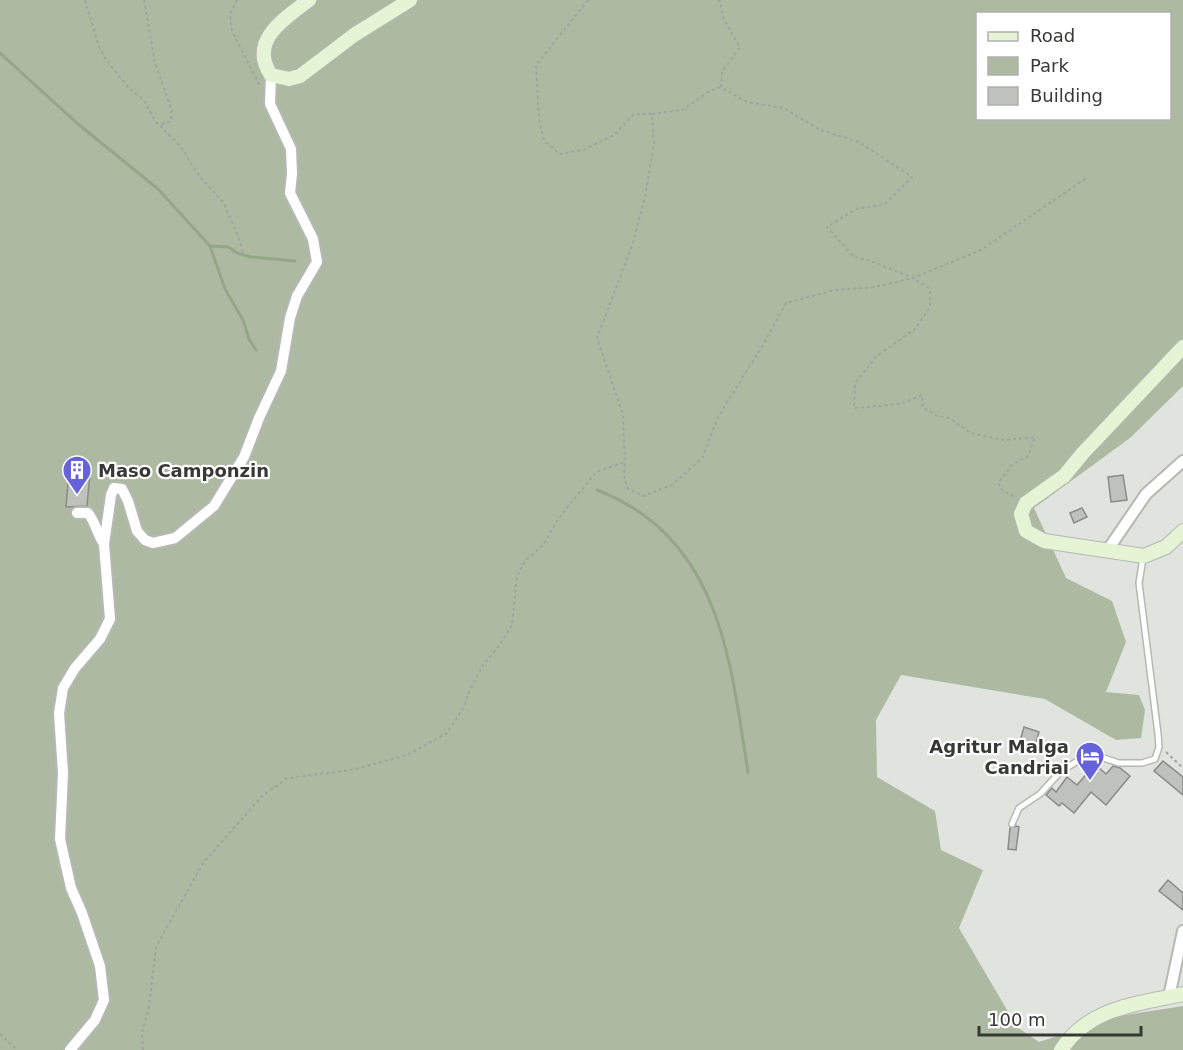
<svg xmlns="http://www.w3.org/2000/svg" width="1183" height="1050" viewBox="0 0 1183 1050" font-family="'DejaVu Sans',sans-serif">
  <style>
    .green { fill: #adbaa1; fill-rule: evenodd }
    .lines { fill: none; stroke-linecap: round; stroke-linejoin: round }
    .stream { stroke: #96a688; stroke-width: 3 }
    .building { fill: #bec1bc; stroke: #898b88; stroke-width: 1.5 }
    .lane-casing { stroke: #b6b8b4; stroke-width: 8 }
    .street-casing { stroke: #b6b8b4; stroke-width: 14 }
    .secondary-casing { stroke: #b6b8b4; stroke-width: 16 }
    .path { stroke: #a2a3a0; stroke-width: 2; stroke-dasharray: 3 3; stroke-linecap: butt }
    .lane { stroke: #fff; stroke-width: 5 }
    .street { stroke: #fff; stroke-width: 10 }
    .secondary { stroke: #e5f4d4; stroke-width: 14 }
    .labels { text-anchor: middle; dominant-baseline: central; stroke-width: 4.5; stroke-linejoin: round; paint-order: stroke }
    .poi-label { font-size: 18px; font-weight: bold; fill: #383937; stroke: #fff; text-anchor: start }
  </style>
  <rect width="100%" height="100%" fill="#e1e3df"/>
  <path class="green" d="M0 0H1183V386L1130 438 1034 508 1066 578 1112 601 1126 642 1106 692 1139 695 1145 710 1141 738 1116 740 1045 699 901 675 876 720 877 777 935 811 941 850 983 870 959 928 1017 1027 1039 1042 1067 1033 1054 1050H0ZM978 14H1170V118H978Z
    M1183 1006V1050H1066L1082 1032 1113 1017Z"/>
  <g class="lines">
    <path class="stream" d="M0 53 78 124 158 189 210 246 225 289 243 320 249 339 256 350
      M210 246 228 247 237 253 251 257 295 261
      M597 490C720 538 730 658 748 772"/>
  </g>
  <path class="building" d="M72 472 90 473 87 506 66 507 68 483H71Z
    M1123 475 1127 500 1111 502 1108 477Z
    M1082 508 1087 517 1074 523 1070 513Z
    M1024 727 1039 732 1035 746 1020 741Z
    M1163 761 1183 777V795L1154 771Z
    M1095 764 1106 774 1113 766 1120 768 1130 776 1106 805 1091 792 1074 813 1062 803 1059 806 1046 795 1052 788 1056 792 1067 777 1077 785Z
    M1016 826 1019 827 1016 850 1008 849 1010 828Z
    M1168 880 1183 893V910L1159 891Z"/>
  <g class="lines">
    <g class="lane-casing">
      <path id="lane" d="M1012 824 1019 808 1040 794 1061 771 1081 759 1094 755 1119 763H1142L1155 759 1159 747 1158 734 1139 583 1143 558"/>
    </g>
    <g class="street-casing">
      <path id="street" d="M77 513H88C96 523 97 534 104 544
        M1107 551 1146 494 1183 461
        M1169 997 1183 931
        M70 1050 95 1020 104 1000 100 966 82 913 71 888 60 839 63 773 59 713 63 688 75 668 100 639 110 619 104 544 111 495 114 488 122 489 128 501 137 531 145 540 153 543 175 538 214 506 244 457 259 418 281 371 290 318 297 296 317 262 313 239 290 193 292 174 291 149 270 104 271 75"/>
    </g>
    <g class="secondary-casing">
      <path id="secondary" d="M309 0C284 19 248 41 271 75L289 79 300 76 354 35 410 0
        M1183 347 1083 453 1064 476 1026 503 1021 514 1026 531 1044 541 1144 556 1166 547 1183 531
        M1061 1050C1089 1007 1137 1004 1183 994"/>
    </g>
    <path class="path" d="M85 0 99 47 106 60 130 89 143 99 156 122 180 146 200 177 223 202 239 238 243 253
      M144 0 155 63 172 111 171 121 163 124 159 123
      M237 0 230 14 232 31 260 86
      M588 0 536 65 539 118 544 141 560 154 583 150 614 135 634 114H652L654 143 645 197 632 246 597 338 623 415 625 462 624 475 627 488 643 496 672 485 702 458 718 417 763 345 786 303 834 290 875 287 913 278 981 250 1088 177
      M718 0 720 1 723 18 740 47 722 72 721 87 747 102 784 108 820 130 859 142 912 177 885 204 856 209 827 227 854 257 871 261 913 278 930 289V307L915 329 877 356 855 383 854 408 901 404 922 395 923 408 937 416 949 418 971 433 1004 440 1035 437 1028 456 1013 464 998 483 1003 491 1016 497
      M652 114 682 110 710 91 720 87
      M1166 752 1183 768
      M0 1034 17 1050
      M143 1050 142 1033 149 1007 156 947 203 863 263 795 288 778 352 770 407 755 447 733 464 707 468 694 483 665 499 646 512 625 517 576 525 561 543 545 559 518 596 472 625 462"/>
    <use href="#lane" class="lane"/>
    <use href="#street" class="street"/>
    <use href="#secondary" class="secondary"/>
  </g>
  <defs>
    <g id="building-pin" transform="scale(1.5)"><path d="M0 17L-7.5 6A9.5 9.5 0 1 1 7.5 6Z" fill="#6562db" stroke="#fff"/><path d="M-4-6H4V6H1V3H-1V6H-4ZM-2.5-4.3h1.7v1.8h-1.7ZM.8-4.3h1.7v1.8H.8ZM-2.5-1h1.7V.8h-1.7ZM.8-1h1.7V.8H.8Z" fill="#fff"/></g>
    <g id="hotel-pin" transform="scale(1.5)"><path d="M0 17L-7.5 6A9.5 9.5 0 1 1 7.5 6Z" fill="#6562db" stroke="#fff"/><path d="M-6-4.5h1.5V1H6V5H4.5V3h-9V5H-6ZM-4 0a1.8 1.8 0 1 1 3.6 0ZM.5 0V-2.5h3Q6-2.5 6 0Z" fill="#fff"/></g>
  </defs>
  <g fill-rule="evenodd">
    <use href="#building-pin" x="77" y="470"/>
    <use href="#hotel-pin" x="1090" y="756"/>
  </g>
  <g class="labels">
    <g class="poi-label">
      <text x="98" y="470">Maso Camponzin</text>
      <text x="1069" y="746" text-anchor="end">Agritur Malga<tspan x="1069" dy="21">Candriai</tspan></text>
    </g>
  </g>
  <rect x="976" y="12" width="195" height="108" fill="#ffffff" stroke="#afb0af" stroke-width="1.5"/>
  <rect x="988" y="32" width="30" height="9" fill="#e5f4d4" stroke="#afb0af" stroke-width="1.5"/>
  <text x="1030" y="42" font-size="18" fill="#383937">Road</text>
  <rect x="988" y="57" width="30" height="18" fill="#adbaa1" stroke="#afb0af" stroke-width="1.5"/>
  <text x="1030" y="72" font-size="18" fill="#383937">Park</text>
  <rect x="988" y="87" width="30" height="18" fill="#bec1bc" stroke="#afb0af" stroke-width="1.5"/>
  <text x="1030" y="102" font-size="18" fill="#383937">Building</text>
  <path d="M979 1026v9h162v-9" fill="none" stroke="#383937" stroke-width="3"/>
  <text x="988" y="1026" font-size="18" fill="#383937" stroke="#ffffff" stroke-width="4.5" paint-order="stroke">100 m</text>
</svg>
